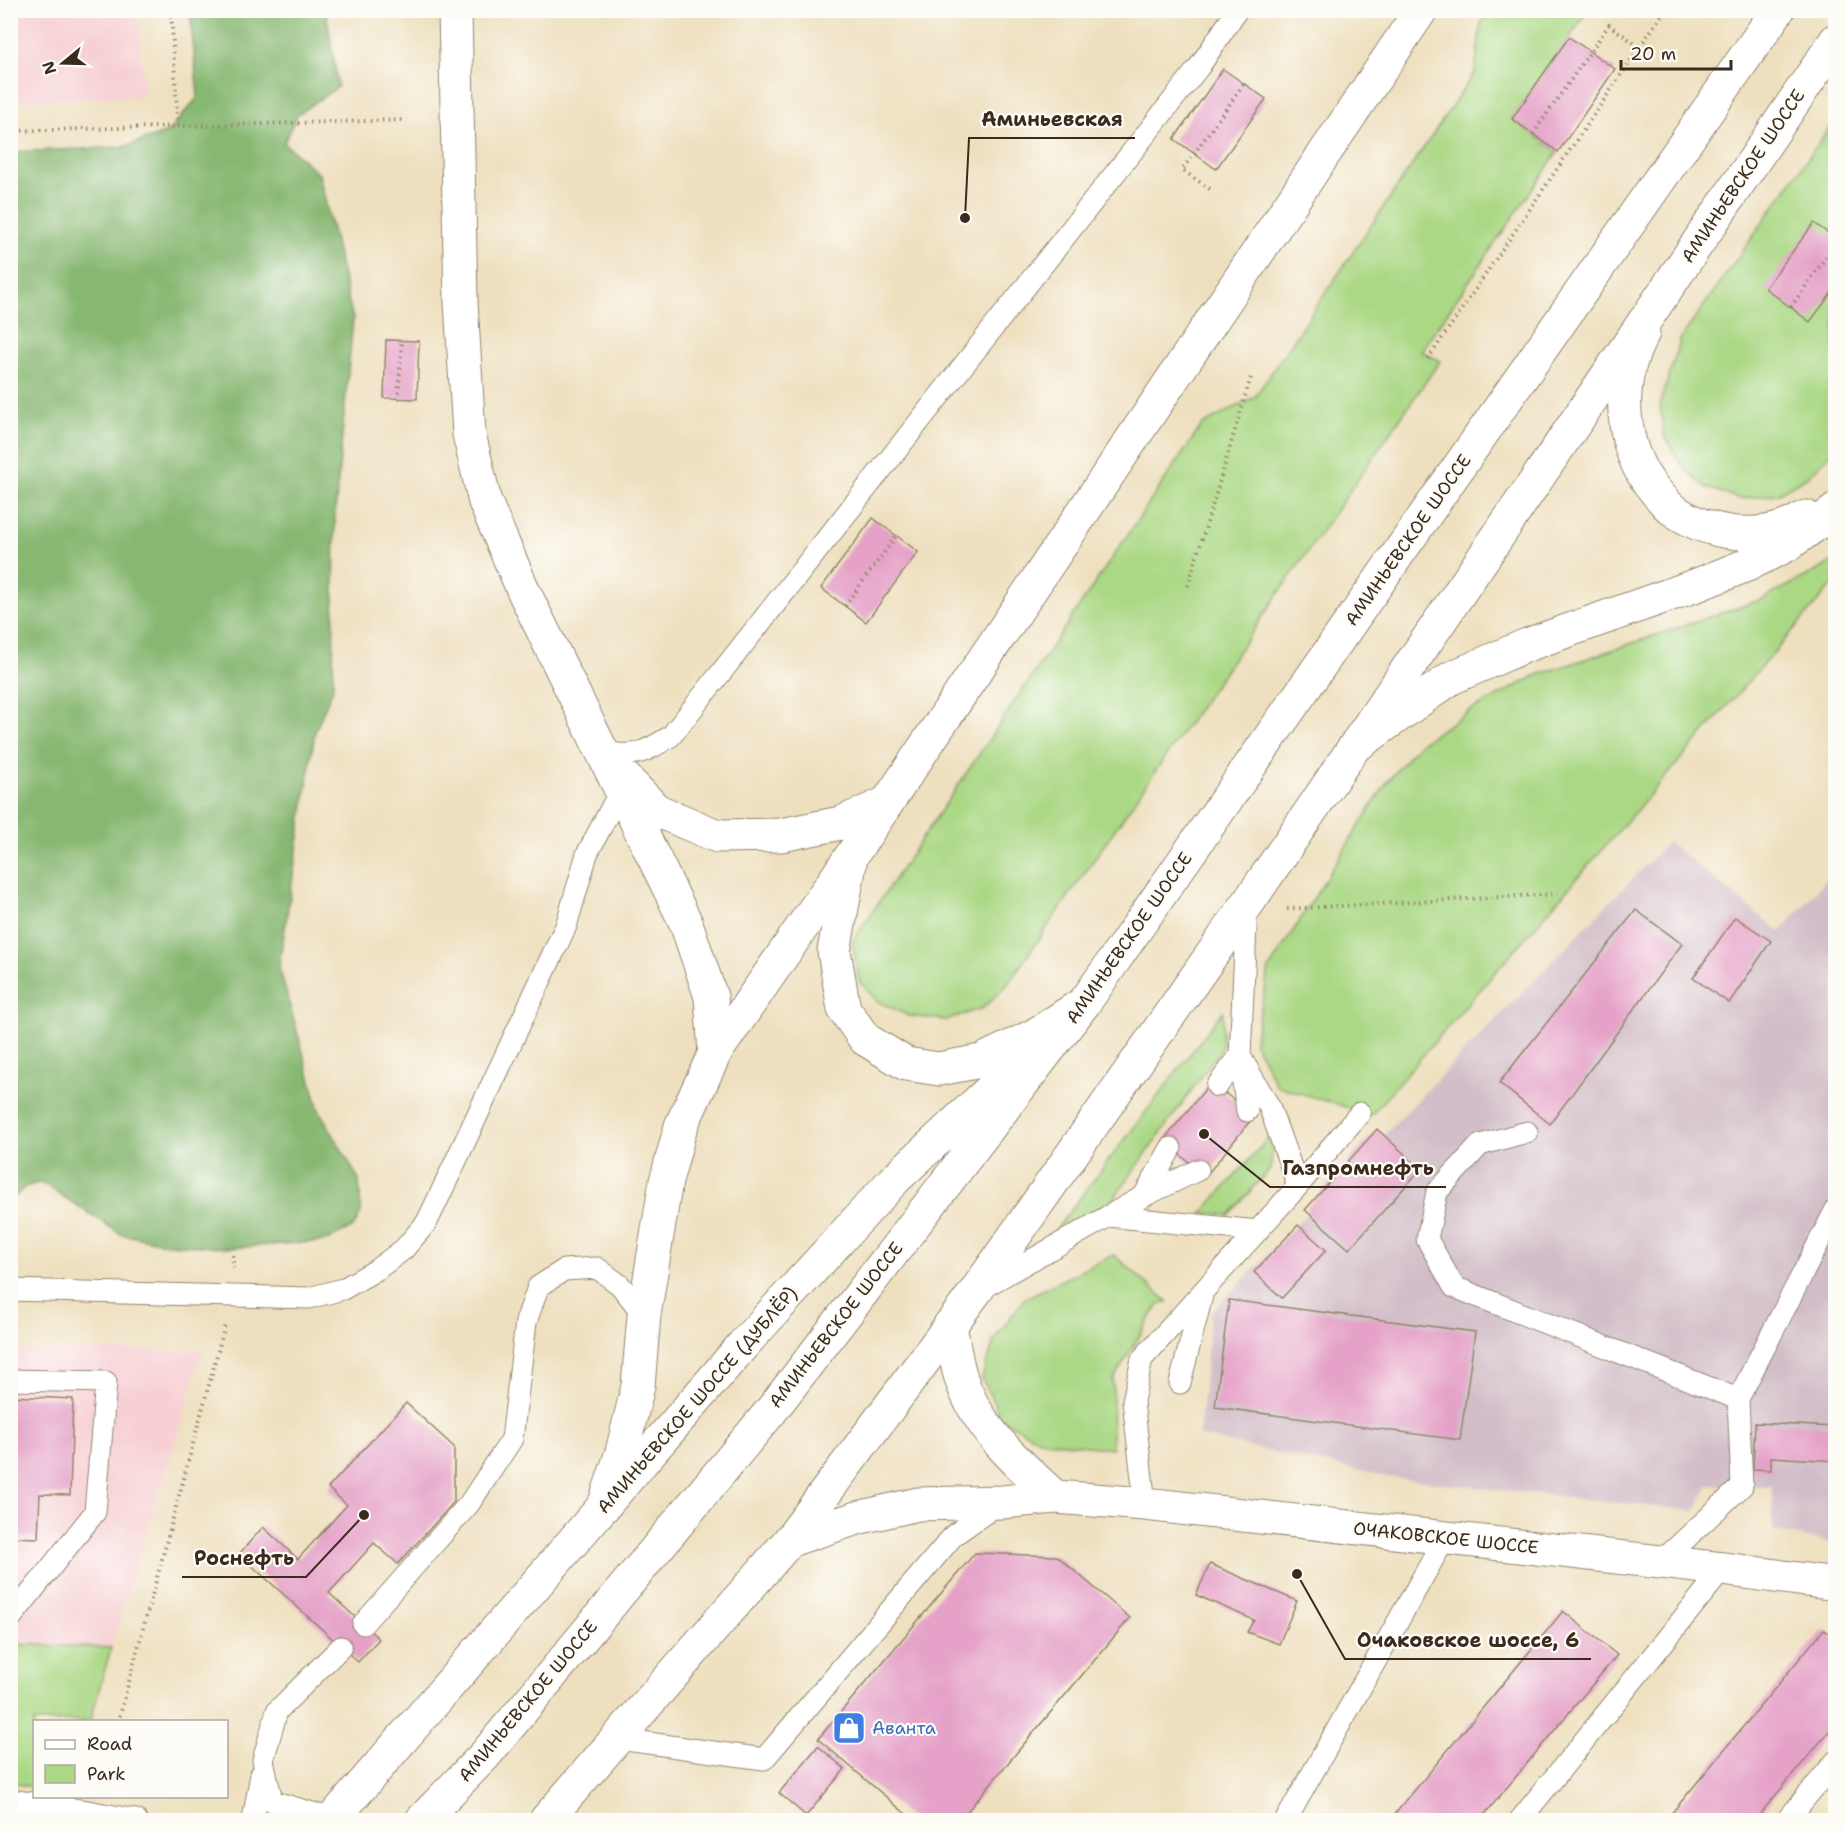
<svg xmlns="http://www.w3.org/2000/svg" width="1846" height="1831" viewBox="0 0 1846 1831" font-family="'Shantell Sans',sans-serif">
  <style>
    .built { fill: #f7cfd4 }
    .industrial { fill: #d2bdc8 }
    .green { fill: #aad885; stroke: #728152; stroke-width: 1.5 }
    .forest { fill: #87b872; stroke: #617148; stroke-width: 1.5 }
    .building { fill: #e5a1c8 }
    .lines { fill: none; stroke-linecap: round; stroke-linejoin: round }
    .service-casing { stroke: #94856e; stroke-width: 23 }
    .minor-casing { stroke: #94856e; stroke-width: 35 }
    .tertiary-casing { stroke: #94856e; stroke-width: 35 }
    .secondary-casing { stroke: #94856e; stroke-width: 35 }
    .path { stroke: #94856e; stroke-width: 4; stroke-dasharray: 1.5 4.5; stroke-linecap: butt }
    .service { stroke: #fff; stroke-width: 21 }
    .minor { stroke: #fff; stroke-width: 33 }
    .tertiary { stroke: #fff; stroke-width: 33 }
    .secondary { stroke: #fff; stroke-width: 33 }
    .labels { text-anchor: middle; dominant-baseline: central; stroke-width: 4.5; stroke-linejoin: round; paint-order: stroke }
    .street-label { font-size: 18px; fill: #3b2a1e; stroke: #fdfcf7 }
    .shop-label { font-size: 18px; fill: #366cbe; stroke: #fdfcf7; text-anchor: start }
    .leader { fill: none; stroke: #3b2a1e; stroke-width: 2 }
    .callout-dot { fill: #3b2a1e; stroke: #fdfcf7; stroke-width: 2 }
    .callout-label { font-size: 20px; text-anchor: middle; font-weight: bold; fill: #3b2a1e; stroke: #fdfcf7; stroke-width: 4.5; stroke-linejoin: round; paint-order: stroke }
  </style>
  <rect width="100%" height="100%" fill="#fdfcf7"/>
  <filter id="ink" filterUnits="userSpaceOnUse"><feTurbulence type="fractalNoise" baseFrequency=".0167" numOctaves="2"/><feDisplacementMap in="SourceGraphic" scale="12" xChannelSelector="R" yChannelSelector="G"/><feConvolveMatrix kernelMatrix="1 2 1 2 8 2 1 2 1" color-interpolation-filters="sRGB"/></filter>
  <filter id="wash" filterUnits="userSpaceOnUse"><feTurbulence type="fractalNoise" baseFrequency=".008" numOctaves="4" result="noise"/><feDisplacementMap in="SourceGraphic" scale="24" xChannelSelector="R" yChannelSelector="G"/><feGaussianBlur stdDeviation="1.35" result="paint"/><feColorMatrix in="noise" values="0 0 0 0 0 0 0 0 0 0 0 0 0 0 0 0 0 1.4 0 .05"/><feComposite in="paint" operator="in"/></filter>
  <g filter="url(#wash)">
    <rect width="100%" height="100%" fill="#eee0bf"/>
    <path class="built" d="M10 11H138L144 96 11 101Z
      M11 1350 203 1351 111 1648 11 1644Z"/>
    <path class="industrial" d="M1668 842 1780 932 1835 870V1543L1773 1531 1772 1486 1709 1485 1694 1511 1393 1478 1199 1436 1211 1313Z"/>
    <path class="green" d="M1490 11H1588L1512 119 1558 152 1421 351 1440 361 1007 985 983 1008 947 1020 909 1016 877 1001 859 981 852 942 1202 425 1255 397 1475 72 1481 23Z
      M1835 120V449L1810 475 1777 494 1740 499 1705 487 1684 468 1664 436 1660 403 1681 338Z
      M1835 561V582L1371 1115 1277 1086 1254 1042 1269 969 1387 782 1419 744 1468 712 1535 676 1763 599Z
      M1223 1011 1222 1048 1112 1201 1054 1232Z
      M1273 1133 1271 1168 1229 1215 1202 1213Z
      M1114 1255 1168 1302 1158 1305 1113 1380 1112 1449 1039 1440 1001 1418 982 1378 995 1338 1025 1298Z
      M11 1644 111 1648 90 1721 34 1722V1788L11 1782Z"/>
    <path class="forest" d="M190 11H326L338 87 297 115 284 143 319 174 353 319 335 512 333 688 315 732 279 967 319 1110 359 1180 361 1212 354 1227 326 1241 231 1248 168 1244 121 1234 41 1182 25 1187 10 1201 11 152 123 147 168 132 198 97Z"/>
    <g id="blocks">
      <path class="building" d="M1569 37 1615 69 1558 152 1512 119Z
        M1223 69 1266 99 1216 169 1174 139Z
        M1814 223 1836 239V287L1810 322 1765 288Z
        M386 340 419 341 417 399 384 398Z
        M873 518 918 552 866 622 821 588Z
        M1636 910 1682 944 1550 1124 1499 1083Z
        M1735 917 1771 941 1729 1003 1693 978Z
        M1211 1082 1254 1116 1206 1176 1163 1141Z
        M1377 1129 1421 1169 1349 1249 1305 1210Z
        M1298 1225 1326 1250 1282 1298 1254 1272Z
        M1229 1300 1475 1332 1460 1440 1215 1407Z
        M10 1396 73 1399 70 1495 40 1494 38 1538 10 1537Z
        M406 1403 454 1447V1502L398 1564 374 1543 329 1593 379 1639 358 1662 239 1554 263 1527 298 1559 347 1505 328 1488Z
        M1755 1423 1836 1427V1461L1771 1457V1470L1753 1469Z
        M975 1553 1057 1556 1130 1618 960 1820H913L818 1739Z
        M1210 1564 1297 1601 1279 1644 1247 1632 1254 1620 1196 1595Z
        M1563 1611 1617 1655 1480 1820H1390Z
        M1824 1629 1836 1639V1723L1755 1820H1666Z
        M818 1746 845 1769 806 1816 779 1793Z"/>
    </g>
  </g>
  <g filter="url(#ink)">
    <use href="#blocks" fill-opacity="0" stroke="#94856e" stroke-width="1.5"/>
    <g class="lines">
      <g class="service-casing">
        <path id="service" d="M604 752C636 758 643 753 671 736L1199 67 1237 10
          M1240 1056 1269 1106 1298 1186
          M1241 1067 1247 1111
          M1217 1086 1240 1056 1247 906
          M1527 1132 1480 1145 1437 1192 1427 1239 1454 1287 1738 1399 1742 1486 1661 1562
          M1144 1196 1198 1170
          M1108 1216 1258 1231
          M984 1287 1144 1196 1171 1148
          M10 1290 309 1298 343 1289 376 1270 404 1249 427 1222 446 1182 566 926 587 854 621 789
          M10 1380 106 1382 95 1512 10 1619
          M1180 1383 1202 1296
          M1738 1399 1836 1209
          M1145 1504 1133 1401 1142 1359 1298 1186 1360 1113
          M363 1624 469 1504 512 1439 526 1322 538 1287 564 1270 597 1268 620 1285 644 1315
          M619 1739 764 1759 954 1535 998 1504
          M10 1800 93 1812 136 1820
          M333 1819 272 1801 263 1760 277 1711 341 1647
          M253 1820 261 1774
          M1286 1820 1445 1538
          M1520 1820 1723 1569
          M1787 1820 1836 1761"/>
      </g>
      <g class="minor-casing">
        <path id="minor" d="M455 10 461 302 469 434 485 502 524 592 686 923 711 997 715 1053
          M626 779 656 810 717 836 781 835 841 823 887 803"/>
      </g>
      <g class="tertiary-casing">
        <path id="tertiary" d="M1643 333C1615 382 1619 449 1656 492 1661 497 1666 505 1672 509 1703 532 1748 540 1785 527 1792 525 1799 520 1806 517
          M1357 745 1451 678 1527 645 1697 585 1747 565 1789 544 1836 510
          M850 864 834 951 844 1009 865 1039 906 1064 939 1069 981 1061 1035 1035 1081 1005
          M950 1325C953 1340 955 1356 959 1371 972 1423 1016 1462 1055 1497
          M604 1506 622 1452 638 1386 644 1315 666 1181 681 1126 715 1053 852 855 1421 10
          M790 1540 857 1518 918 1504 1002 1502 1055 1497 1145 1504 1723 1569 1836 1584"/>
      </g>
      <g class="secondary-casing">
        <path id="secondary" d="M332 1820 743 1345 894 1180 1015 1067
          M422 1820 485 1755 771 1411 1085 1002 1778 10
          M546 1820 790 1540 976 1291 1248 903 1836 40"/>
      </g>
      <path class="path" d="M171 10 178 127
        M10 131 403 120
        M1533 134 1609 25 1640 47
        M1210 189 1182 170 1244 84
        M1791 307 1836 243
        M1428 359 1665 10
        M398 399 402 341
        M1188 586 1251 377
        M845 606 896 536
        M1287 909 1557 894
        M233 1255V1268
        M118 1722 225 1325"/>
      <use href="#service" class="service"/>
      <use href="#minor" class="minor"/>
      <use href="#tertiary" class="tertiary"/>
      <use href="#secondary" class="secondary"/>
    </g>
  </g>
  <defs>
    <g id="shop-square" transform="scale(1.725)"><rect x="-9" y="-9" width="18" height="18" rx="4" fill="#3f7fe0" stroke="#fdfcf7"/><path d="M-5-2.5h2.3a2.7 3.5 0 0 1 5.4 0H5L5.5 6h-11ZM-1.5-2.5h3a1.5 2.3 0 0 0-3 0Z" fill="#fff"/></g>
  </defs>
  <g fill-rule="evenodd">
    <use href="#shop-square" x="849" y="1728"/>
  </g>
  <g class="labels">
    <g class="street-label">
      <text transform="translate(1743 176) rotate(-56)">АМИНЬЕВСКОЕ ШОССЕ</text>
      <text transform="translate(1408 540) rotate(-55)">АМИНЬЕВСКОЕ ШОССЕ</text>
      <text transform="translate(1129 938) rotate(-55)">АМИНЬЕВСКОЕ ШОССЕ</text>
      <text transform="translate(836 1325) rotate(-52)">АМИНЬЕВСКОЕ ШОССЕ</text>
      <text transform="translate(697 1400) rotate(-49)">АМИНЬЕВСКОЕ ШОССЕ (ДУБЛЁР)</text>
      <text transform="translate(1446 1538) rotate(6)">ОЧАКОВСКОЕ ШОССЕ</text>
      <text transform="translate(528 1701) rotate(-50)">АМИНЬЕВСКОЕ ШОССЕ</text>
    </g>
    <g class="shop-label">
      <text x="872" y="1728">Аванта</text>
    </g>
  </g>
  <path class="leader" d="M965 218L969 138H1135M1204 1134L1270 1187H1446M364 1515L306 1577H182M1297 1574L1345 1659H1591"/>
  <g class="callout-dot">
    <circle cx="965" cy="218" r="6"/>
    <circle cx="1204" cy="1134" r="6"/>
    <circle cx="364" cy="1515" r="6"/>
    <circle cx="1297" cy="1574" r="6"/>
  </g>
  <g class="callout-label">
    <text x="1052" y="126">Аминьевская</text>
    <text x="1358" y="1175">Газпромнефть</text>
    <text x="244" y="1565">Роснефть</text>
    <text x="1468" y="1647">Очаковское шоссе, 6</text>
  </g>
  <rect width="1846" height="1831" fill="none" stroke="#fdfcf7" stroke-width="36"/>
  <rect x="33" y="1720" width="195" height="78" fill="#fdfcf7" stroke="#afa8a0" stroke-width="1.5"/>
  <rect x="45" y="1740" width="30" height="9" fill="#ffffff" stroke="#afa8a0" stroke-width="1.5"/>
  <text x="87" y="1750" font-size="18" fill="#3b2a1e">Road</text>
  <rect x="45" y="1765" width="30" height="18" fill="#aad885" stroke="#afa8a0" stroke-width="1.5"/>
  <text x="87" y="1780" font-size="18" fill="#3b2a1e">Park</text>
  <g transform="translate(63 63) rotate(251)" stroke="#fdfcf7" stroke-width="4.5" paint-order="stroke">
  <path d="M0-4.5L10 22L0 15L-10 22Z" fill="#3b2a1e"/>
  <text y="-9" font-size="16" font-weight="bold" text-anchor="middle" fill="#3b2a1e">N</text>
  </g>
  <path d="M1621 60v9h110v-9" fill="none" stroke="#3b2a1e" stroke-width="3"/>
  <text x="1630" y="60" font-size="18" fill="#3b2a1e" stroke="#fdfcf7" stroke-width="4.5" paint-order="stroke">20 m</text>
</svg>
